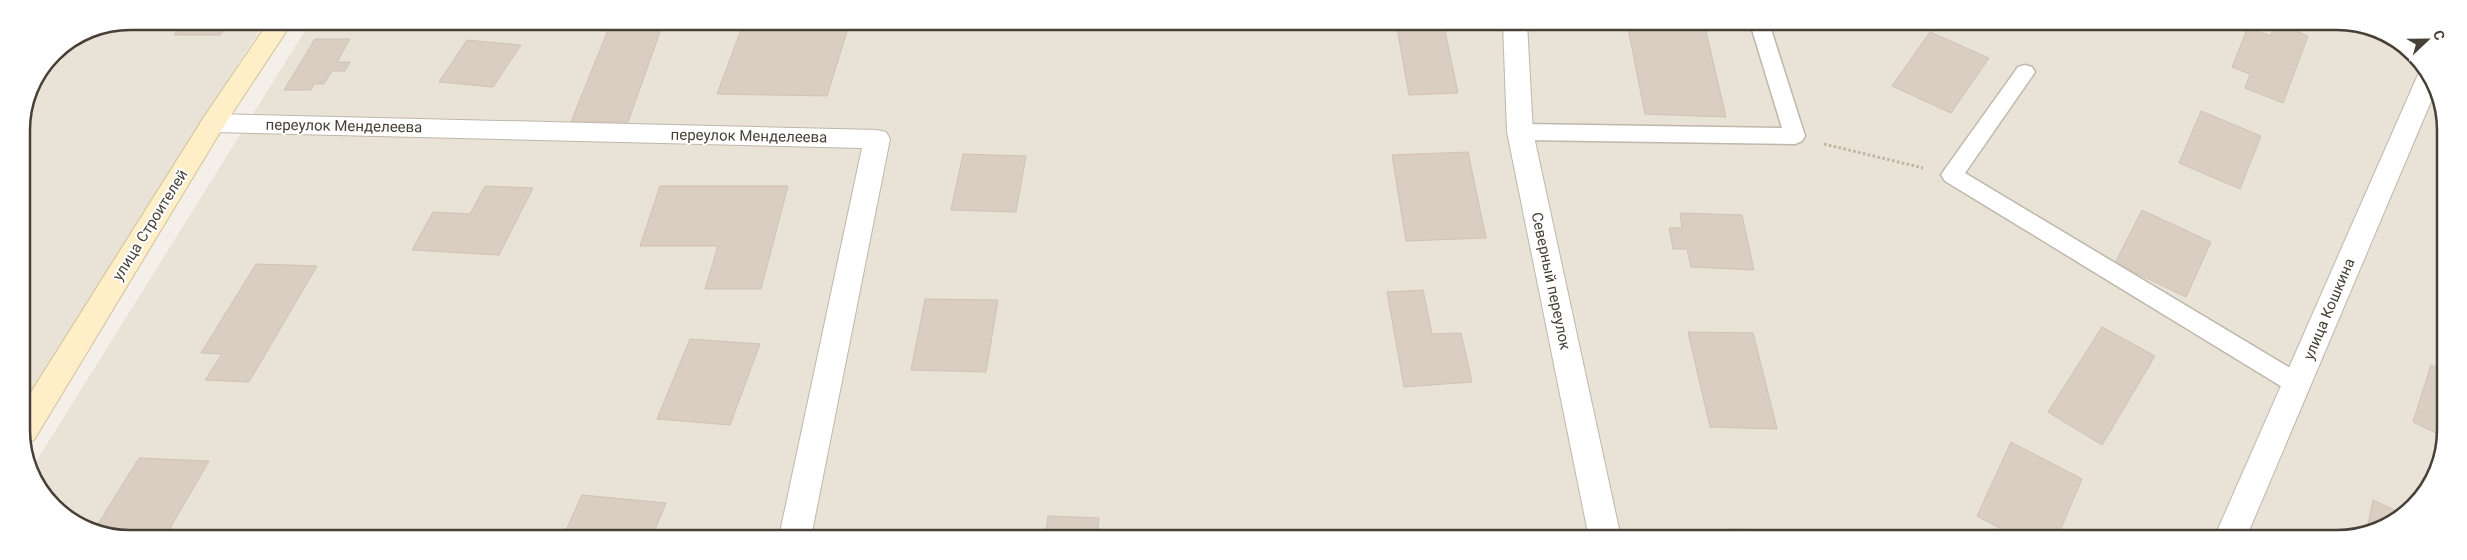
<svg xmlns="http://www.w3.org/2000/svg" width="2467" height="560" viewBox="0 0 2467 560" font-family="Roboto,sans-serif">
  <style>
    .residential { fill: #e8e2d7 }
    .building { fill: #d9cec1; stroke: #d0c3b1 }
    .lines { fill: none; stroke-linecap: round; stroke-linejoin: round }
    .lane-casing { stroke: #c0b7ab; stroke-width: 3 }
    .street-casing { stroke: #c0b7ab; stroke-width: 2 }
    .secondary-casing { stroke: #d3c199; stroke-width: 2 }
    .path { stroke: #c1b39d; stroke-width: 3; stroke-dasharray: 2.5 2.5; stroke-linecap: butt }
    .lane { fill: #fff; fill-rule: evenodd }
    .street { fill: #fff; fill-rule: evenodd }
    .secondary { fill: #feefc9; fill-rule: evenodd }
    .labels { text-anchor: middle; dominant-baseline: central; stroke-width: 4; stroke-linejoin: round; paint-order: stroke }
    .street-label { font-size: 15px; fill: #484037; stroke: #fff }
    .rim { fill: none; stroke: #484037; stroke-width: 2.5 }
  </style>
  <rect width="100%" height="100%" fill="#f4f0e9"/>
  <path class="residential" d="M130 21H265L23 411 21 123 32 82 53 53 89 29Z
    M311 21 2358 23 2414 53 2444 109V451L2409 512 2344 539 109 537 53 507 32 468Z"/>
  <path class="building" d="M184 21H230L220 35H174Z
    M744 22H850L827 96 717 94Z
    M1627 23H1704L1726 117 1645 114Z
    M2275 23 2308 36 2283 103 2245 88 2250 74 2232 67 2248 27 2271 36Z
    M1444 26 1458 93 1409 95 1397 28Z
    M661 29 628 122H571L608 30Z
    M1930 32 1989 58 1951 113 1892 86Z
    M315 39H350L337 62H350L345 71H332L324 84H314L311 90H284Z
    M467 40 521 45 493 87 439 82Z
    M2201 111 2261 136 2240 189 2179 163Z
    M1468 152 1486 238 1406 241 1392 155Z
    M963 154 1026 156 1016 212 951 210Z
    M485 186 533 188 499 255 412 250 433 212 470 214Z
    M660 186H788L761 289H705L718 246H640Z
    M2142 210 2211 242 2186 297 2115 263Z
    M1680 213 1742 215 1754 270 1691 267 1687 249H1673L1669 228H1682Z
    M256 264 317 266 249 382 205 380 222 354 201 353Z
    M1423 290 1432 334 1461 333 1472 382 1404 387 1387 292Z
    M925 299 998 300 986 372 911 370Z
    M2102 327 2155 356 2102 445 2048 412Z
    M1688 332 1753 333 1777 429 1710 427Z
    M690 339 760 344 730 425 657 419Z
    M2431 365 2444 371V437L2413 422Z
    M2011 442 2082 479 2057 538H2018L1977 516Z
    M139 458 209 461 165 537H109L95 529Z
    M582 495 666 503 652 537H563Z
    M2373 500 2403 514 2367 529Z
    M1048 516 1099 518 1097 538 1027 537V535L1045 536Z
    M1730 529 1795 531 1796 538H1731Z"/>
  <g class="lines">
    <g class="lane-casing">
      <path id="lane" d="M1750 23H1769L1805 136 1802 141 1795 144 1520 140 1513 137 1510 132 1513 127 1520 124 1782 128Z
        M2025 65 2032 67 2035 72 1965 173 2305 377 2309 384 2305 391 2297 394 2289 391 1945 181 1941 175 1945 169 2018 67Z"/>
    </g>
    <g class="street-casing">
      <path id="street" d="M1503 23H1527L1533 132 1621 538H1589L1507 132Z
        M2424 72 2435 92 2246 538H2214L2416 79 2419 73Z
        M213 114 877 130 886 132 890 139 811 537H779L862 148 213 132 204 129 200 123 204 117Z"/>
    </g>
    <g class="secondary-casing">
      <path id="secondary" d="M269 21H293L222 129 34 440 23 444V405L204 117Z"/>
    </g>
    <path class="path" d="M1824 144 1923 168"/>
    <use href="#lane" class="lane"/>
    <use href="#street" class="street"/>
    <use href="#secondary" class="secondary"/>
  </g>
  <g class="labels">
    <g class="street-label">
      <text transform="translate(344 126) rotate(1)">переулок Менделеева</text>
      <text transform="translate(749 136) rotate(1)">переулок Менделеева</text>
      <text transform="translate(150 225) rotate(-58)">улица Строителей</text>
      <text transform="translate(1551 281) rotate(78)">Северный переулок</text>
      <text transform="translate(2329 309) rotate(-67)">улица Кошкина</text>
    </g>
  </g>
  <path d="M0 0H2467V560H0ZM130 30H2337A100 100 0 0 1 2437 130V430A100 100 0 0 1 2337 530H130A100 100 0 0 1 30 430V130A100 100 0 0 1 130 30Z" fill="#fff" fill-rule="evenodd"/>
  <path class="rim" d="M130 30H2337A100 100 0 0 1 2437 130V430A100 100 0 0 1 2337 530H130A100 100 0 0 1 30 430V130A100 100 0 0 1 130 30Z"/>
  <g transform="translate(2427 40) rotate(68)" stroke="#ffffff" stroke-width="4" paint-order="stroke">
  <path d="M0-4L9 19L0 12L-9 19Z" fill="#484037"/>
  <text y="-8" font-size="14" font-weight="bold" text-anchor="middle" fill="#484037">С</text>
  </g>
</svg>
